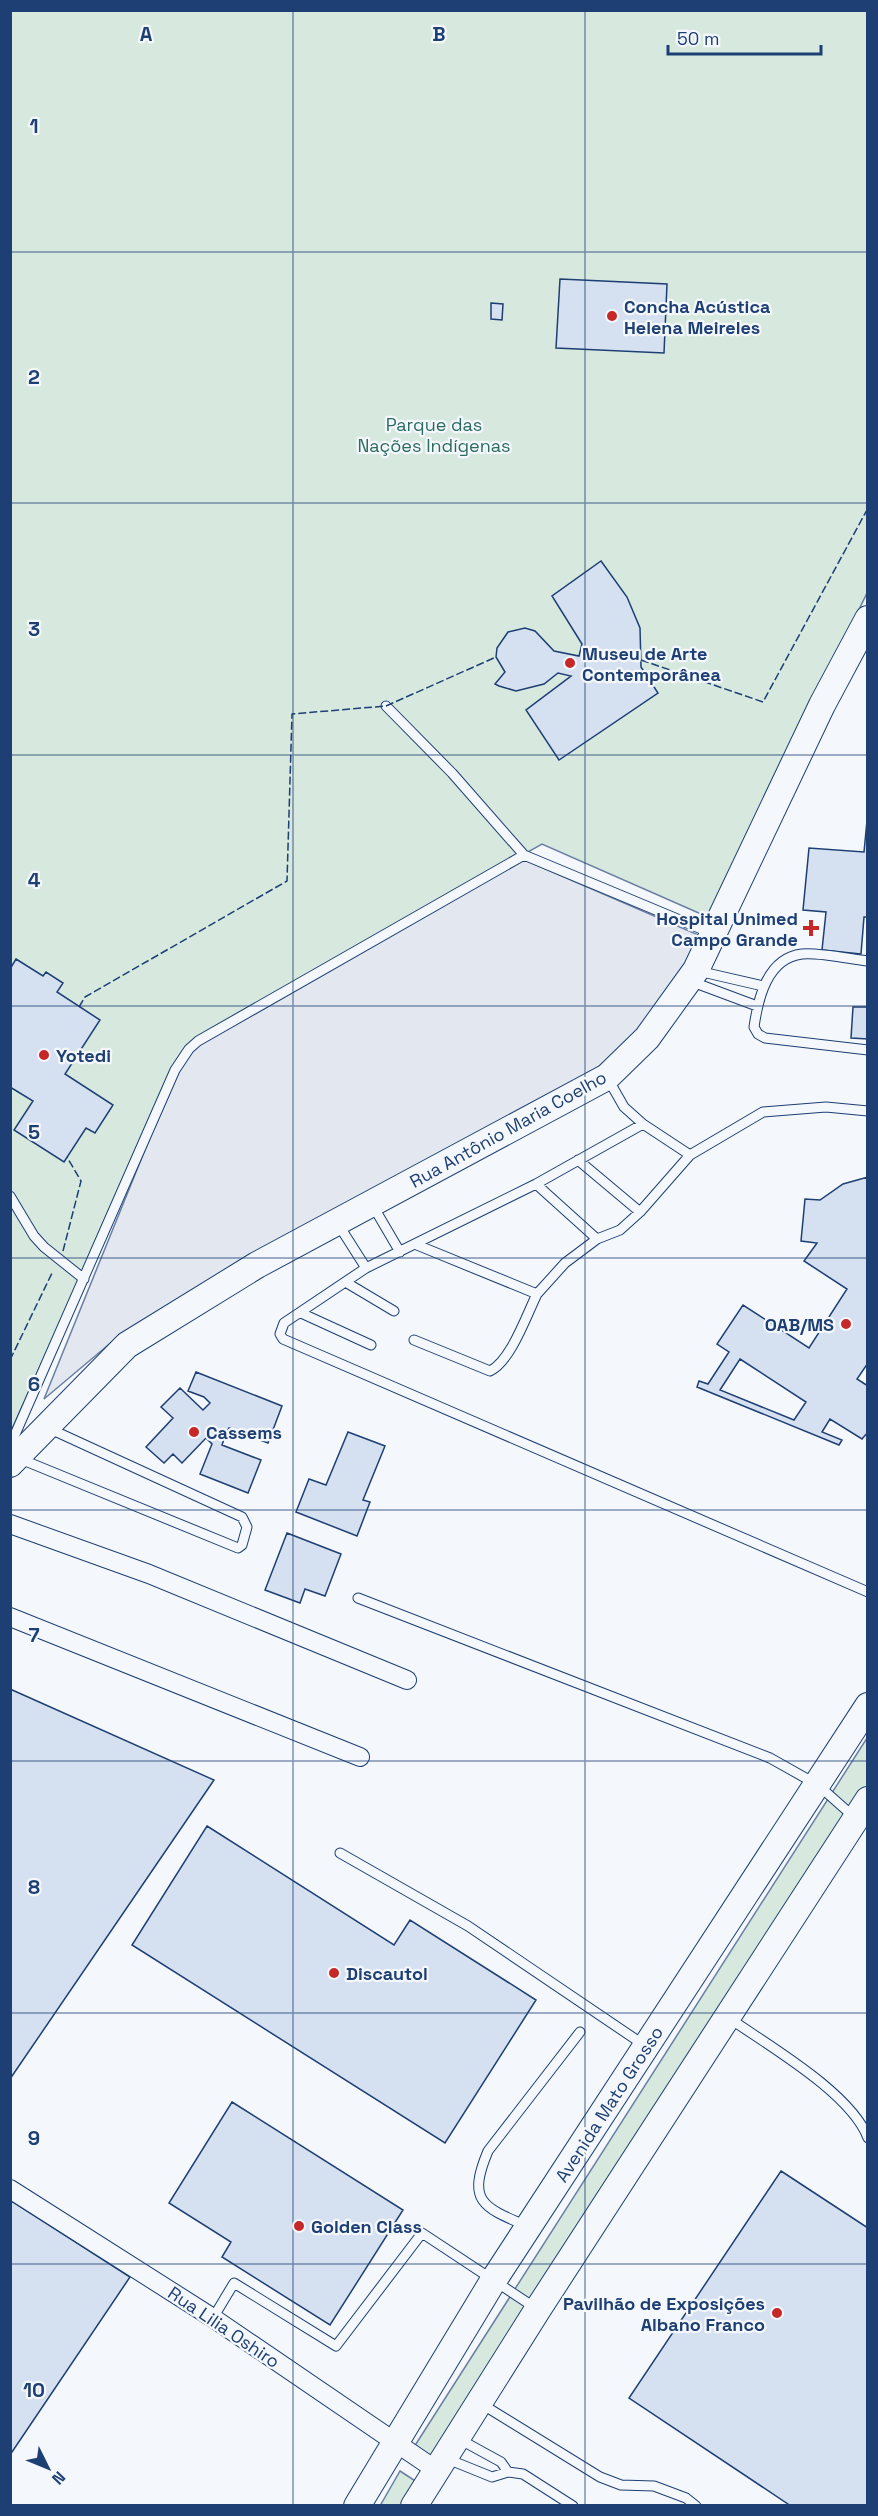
<svg xmlns="http://www.w3.org/2000/svg" width="878" height="2516" viewBox="0 0 878 2516" font-family="'Space Grotesk',sans-serif">
  <style>
    .green { fill: #d7e8df; stroke: #687fa3; stroke-width: 1.5 }
    .parking { fill: #e3e8f0; stroke: #687fa3; stroke-width: 1.5 }
    .building { fill: #d5e0f0; stroke: #1d3f73; stroke-width: 1.5; fill-rule: evenodd }
    .lines { fill: none; stroke-linecap: round; stroke-linejoin: round }
    .lane-casing { stroke: #1d3f73; stroke-width: 11 }
    .street-casing { stroke: #1d3f73; stroke-width: 20 }
    .secondary-casing { stroke: #1d3f73; stroke-width: 28 }
    .lane { stroke: #f4f7fb; stroke-width: 9 }
    .street { stroke: #f4f7fb; stroke-width: 18 }
    .secondary { stroke: #f4f7fb; stroke-width: 26 }
    .fence { stroke: #1d3f73; stroke-width: 1.5; stroke-dasharray: 8 3; stroke-linecap: butt }
    .grid { fill: none; stroke: #1d3f73; stroke-width: 1.5; stroke-opacity: 0.55 }
    .poi-dot { fill: #c62828; stroke: #f4f7fb; stroke-width: 2 }
    .labels { text-anchor: middle; dominant-baseline: central; stroke-width: 4.5; stroke-linejoin: round; paint-order: stroke }
    .poi-label { font-size: 18px; font-weight: bold; fill: #1d3f73; stroke: #f4f7fb; text-anchor: start }
    .park-label { font-size: 18px; fill: #2c6c60; stroke: #f4f7fb }
    .street-label { font-size: 18px; fill: #1d3f73; stroke: #f4f7fb }
    .grid-label { font-size: 20px; text-anchor: middle; font-weight: bold; fill: #1d3f73; stroke: #f4f7fb; stroke-width: 4.5; stroke-linejoin: round; paint-order: stroke }
  </style>
  <rect width="100%" height="100%" fill="#f4f7fb"/>
  <path class="green" d="M11 11H867V593L711 912 706 915 701 914 542 844 197 1039 165 1089 11 1431Z
    M867 1738V1791L436 2461 414 2447Z
    M400 2471 423 2486 411 2505 380 2506Z"/>
  <path class="parking" d="M520 858 703 937 679 980 638 1033 598 1067 120 1335 44 1399 177 1071 191 1050Z"/>
  <path class="building" d="M560 279 667 284 664 353 556 348Z
    M491 303 503 304 502 320 491 319Z
    M601 561 627 597 640 628 641 667 658 693 559 760 526 710 571 676 558 673 544 684 516 691 499 686 495 684 505 672 496 657 497 648 508 632 525 628 535 631 554 651 579 656 582 644 552 596Z
    M868 810V917H864L861 954 822 950 826 912 803 910 809 848 864 852Z
    M16 959 43 976 46 972 63 983 57 992 100 1020 65 1074 113 1105 95 1133 86 1128 64 1162 14 1130 33 1101 10 1087V969Z
    M853 1007H868V1039L851 1038Z
    M868 1177V1363L857 1379 868 1386V1432L862 1439 830 1419 822 1432 842 1440 839 1445 697 1387 699 1381 708 1384 729 1352 717 1344 743 1305 809 1348 847 1289 804 1261 817 1243 801 1241 805 1199 820 1200 843 1184ZM740 1359 806 1402 794 1420 720 1390Z
    M196 1372 282 1406 268 1443 229 1428 225 1436 222 1445 261 1460 248 1493 200 1474 212 1444 206 1438 182 1463 173 1454 164 1463 146 1447 173 1418 161 1407 180 1388 203 1410 210 1403 204 1397 188 1391Z
    M348 1432 385 1446 363 1500 370 1502 357 1536 296 1512 309 1479 326 1485Z
    M287 1533 341 1554 325 1596 305 1589 300 1603 265 1590Z
    M10 1689 214 1780 10 2079Z
    M207 1826 394 1945 410 1920 536 2000 445 2143 132 1945Z
    M232 2102 403 2210 330 2325 222 2257 231 2242 169 2203Z
    M781 2171 868 2228V2506H791L629 2398Z
    M10 2200 130 2277 10 2455Z"/>
  <g class="lines">
    <g class="lane-casing">
      <path id="lane" d="M386 706 452 773 524 855 711 933
        M868 961C850 959 818 952 802 954 767 958 758 999 754 1027L758 1034 765 1038 868 1050
        M698 971 763 986
        M690 981 757 1006
        M608 1079 624 1107 643 1124 690 1155 763 1112 826 1107 868 1111
        M643 1124 536 1184 366 1268 284 1323 280 1334 283 1339 868 1592
        M578 1160 640 1212
        M536 1184 597 1239
        M10 1196 34 1236 44 1247 84 1279
        M373 1206 400 1252
        M338 1224 366 1268
        M417 1245 537 1294 565 1263 597 1239 620 1230 640 1212 690 1155
        M347 1283 394 1311
        M301 1313 371 1345
        M414 1340 490 1371C511 1361 527 1314 537 1294
        M10 1446 175 1070 189 1049 198 1041 524 855
        M18 1458 238 1548 242 1545 247 1527 242 1517 48 1428
        M358 1598 770 1758 818 1785 854 1817
        M340 1853 468 1926 644 2045
        M729 2018C769 2046 851 2093 868 2138
        M527 2226C482 2207 467 2201 488 2151L580 2032
        M213 2318 234 2283 336 2346 422 2233 537 2309
        M480 2403 600 2477 621 2485 654 2486 686 2498 696 2506
        M459 2439 501 2462 508 2472
        M445 2458 492 2477 508 2472 523 2474 573 2506"/>
    </g>
    <g class="street-casing">
      <path id="street" d="M10 1524 149 1574 407 1680
        M10 1617 360 1757
        M10 2189 213 2318 436 2470"/>
    </g>
    <g class="secondary-casing">
      <path id="secondary" d="M10 1464 127 1345 257 1265 607 1077 647 1038 696 970 822 705 868 619
        M357 2506 493 2281 868 1706
        M414 2506 538 2309 868 1800"/>
    </g>
    <use href="#lane" class="lane"/>
    <use href="#street" class="street"/>
    <use href="#secondary" class="secondary"/>
    <path class="fence" d="M641 660 763 702 868 508
      M79 1007 85 997 287 881 292 714 386 706 496 657
      M63 1251 81 1181 67 1157
      M10 1360 53 1271"/>
  </g>
  <path class="grid" d="M293 10V2506M585 10V2506M10 252H868M10 503H868M10 755H868M10 1006H868M10 1258H868M10 1510H868M10 1761H868M10 2013H868M10 2264H868"/>
  <g class="poi-dot">
    <circle cx="612" cy="316" r="6"/>
    <circle cx="570" cy="663" r="6"/>
    <path d="M808 919h6v6h6v6h-6v6h-6v-6h-6v-6h6z"/>
    <circle cx="44" cy="1055" r="6"/>
    <circle cx="846" cy="1324" r="6"/>
    <circle cx="194" cy="1432" r="6"/>
    <circle cx="334" cy="1973" r="6"/>
    <circle cx="299" cy="2226" r="6"/>
    <circle cx="777" cy="2313" r="6"/>
  </g>
  <g class="labels">
    <g class="poi-label">
      <text x="624" y="306">Concha Acústica<tspan x="624" dy="21">Helena Meireles</tspan></text>
      <text x="582" y="653">Museu de Arte<tspan x="582" dy="21">Contemporânea</tspan></text>
      <text x="798" y="918" text-anchor="end">Hospital Unimed<tspan x="798" dy="21">Campo Grande</tspan></text>
      <text x="56" y="1055">Yotedi</text>
      <text x="834" y="1324" text-anchor="end">OAB/MS</text>
      <text x="206" y="1432">Cassems</text>
      <text x="346" y="1973">Discautol</text>
      <text x="311" y="2226">Golden Class</text>
      <text x="765" y="2303" text-anchor="end">Pavilhão de Exposições<tspan x="765" dy="21">Albano Franco</tspan></text>
    </g>
    <g class="park-label">
      <text x="434" y="424">Parque das<tspan x="434" dy="21">Nações Indígenas</tspan></text>
    </g>
    <g class="street-label">
      <text transform="translate(508 1129) rotate(-29)">Rua Antônio Maria Coelho</text>
      <text transform="translate(609 2104) rotate(-57)">Avenida Mato Grosso</text>
      <text transform="translate(224 2327) rotate(34)">Rua Lilia Oshiro</text>
    </g>
  </g>
  <g class="grid-label">
    <text x="146" y="41">A</text>
    <text x="439" y="41">B</text>
    <text x="34" y="133">1</text>
    <text x="34" y="384">2</text>
    <text x="34" y="636">3</text>
    <text x="34" y="887">4</text>
    <text x="34" y="1139">5</text>
    <text x="34" y="1391">6</text>
    <text x="34" y="1642">7</text>
    <text x="34" y="1894">8</text>
    <text x="34" y="2145">9</text>
    <text x="34" y="2397">10</text>
  </g>
  <rect width="878" height="2516" fill="none" stroke="#1d3f73" stroke-width="24"/>
  <g transform="translate(48 2468) rotate(133)" stroke="#f4f7fb" stroke-width="4.5" paint-order="stroke">
  <path d="M0-4.5L10 22L0 15L-10 22Z" fill="#1d3f73"/>
  <text y="-9" font-size="16" font-weight="bold" text-anchor="middle" fill="#1d3f73">N</text>
  </g>
  <path d="M668 45v9h153v-9" fill="none" stroke="#1d3f73" stroke-width="3"/>
  <text x="677" y="45" font-size="18" fill="#1d3f73" stroke="#f4f7fb" stroke-width="4.5" paint-order="stroke">50 m</text>
</svg>
